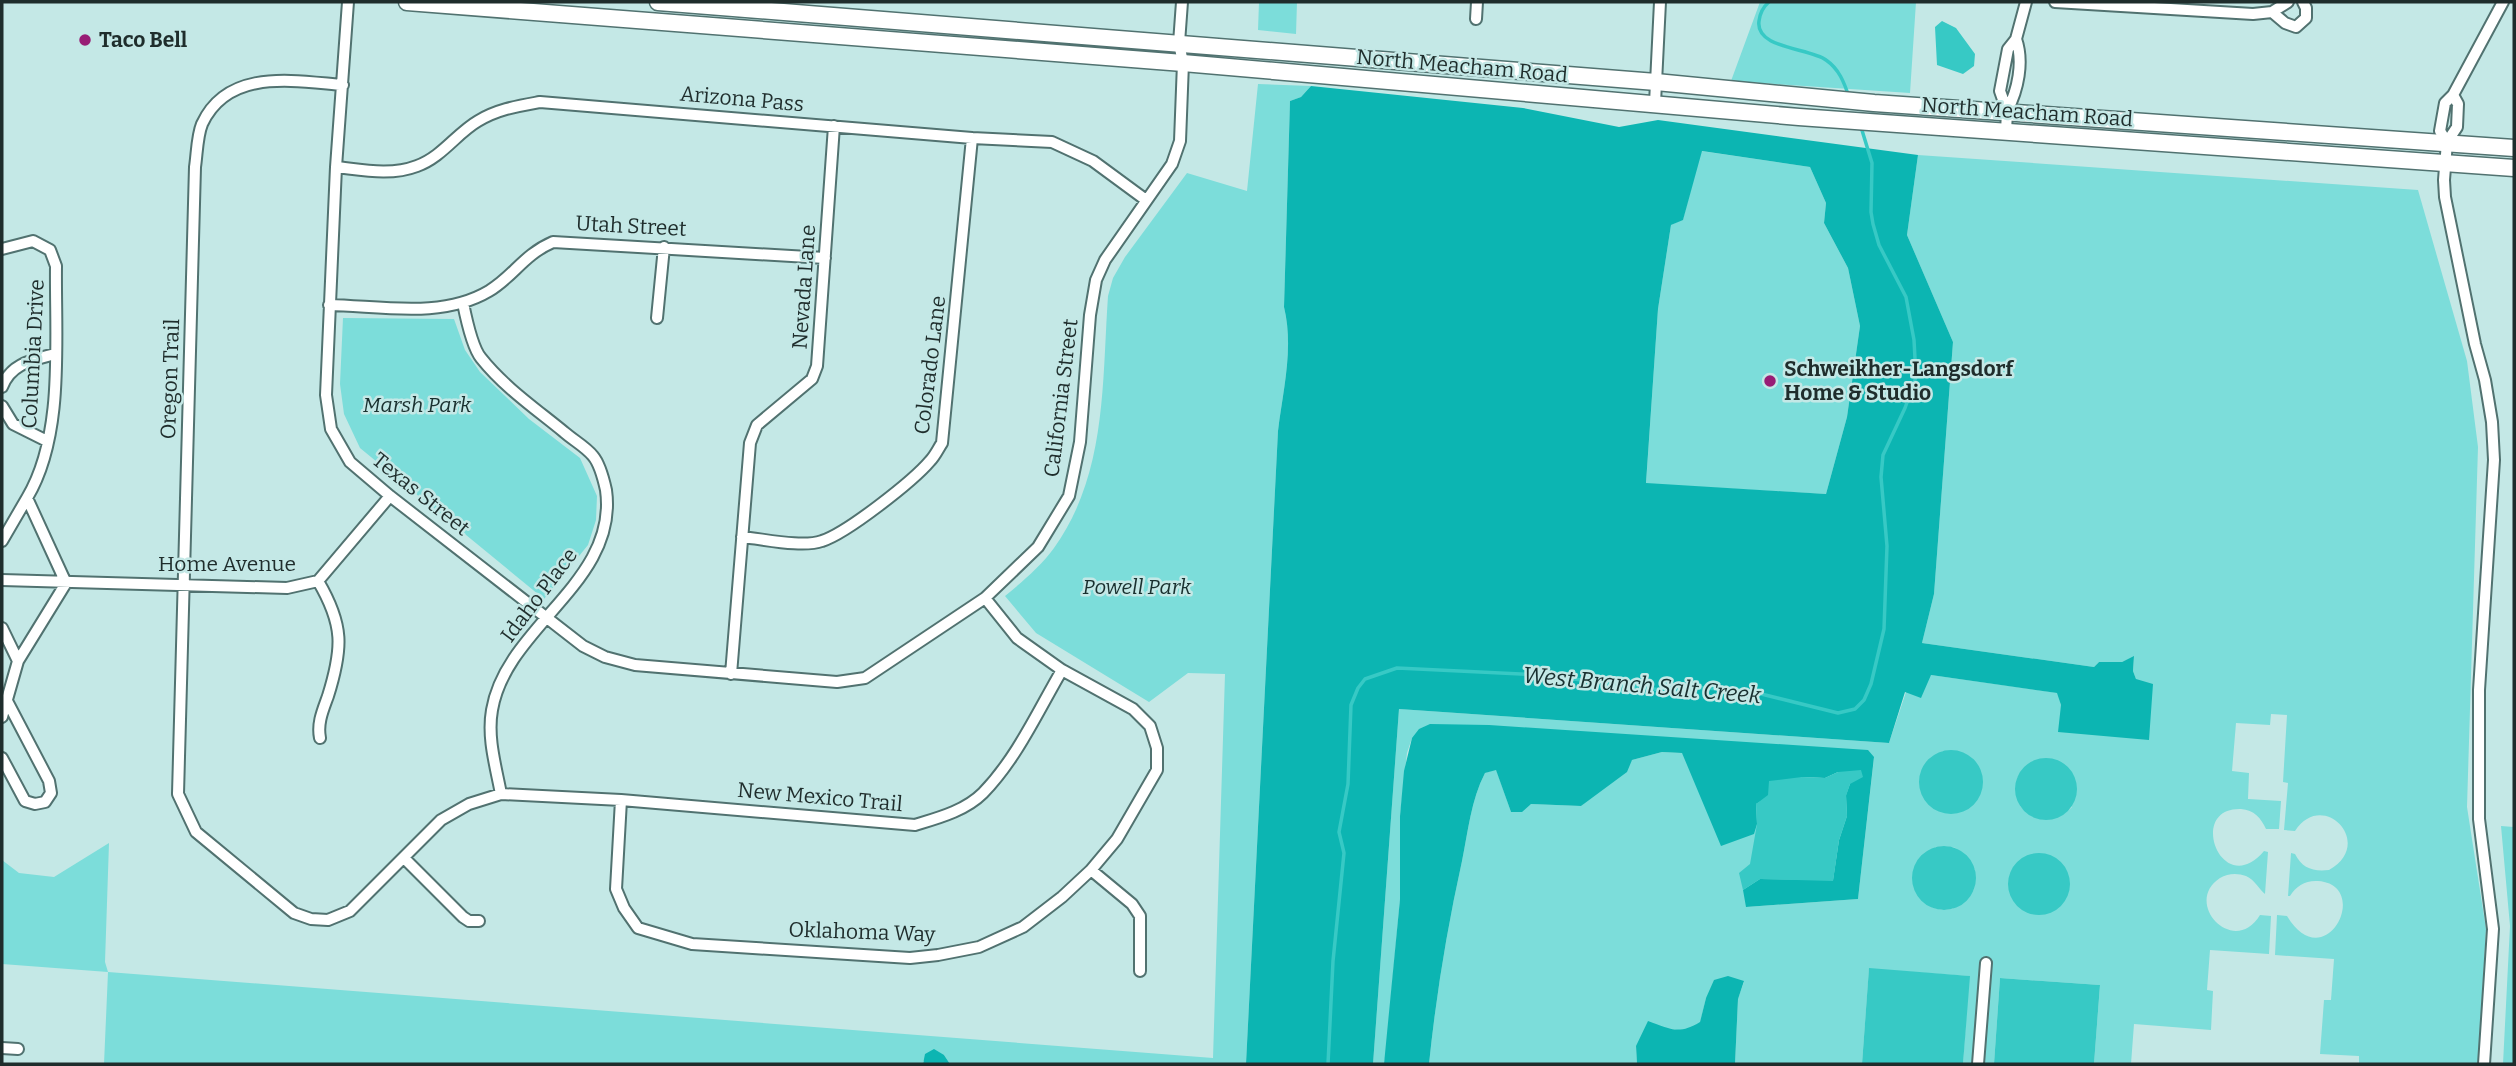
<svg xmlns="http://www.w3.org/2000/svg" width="2516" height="1066" viewBox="0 0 2516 1066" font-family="Bitter,serif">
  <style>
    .green { fill: #7cddda; fill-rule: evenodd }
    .forest { fill: #0cb5b2; fill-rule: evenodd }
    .water { fill: #37c9c5 }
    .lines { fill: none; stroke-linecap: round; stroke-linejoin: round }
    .stream { stroke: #37c9c5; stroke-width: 3.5 }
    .street-casing { stroke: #517270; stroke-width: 14 }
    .secondary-casing { stroke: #517270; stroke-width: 19 }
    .street { stroke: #fff; stroke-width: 10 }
    .secondary { stroke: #fff; stroke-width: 16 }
    .poi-dot { fill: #981d75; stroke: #c4e8e6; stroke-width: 2.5 }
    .labels { text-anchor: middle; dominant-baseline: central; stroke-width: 5; stroke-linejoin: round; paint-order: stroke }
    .poi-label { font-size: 21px; font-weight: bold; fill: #1f2d2c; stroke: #c4e8e6; text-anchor: start }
    .street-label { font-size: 21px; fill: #1f2d2c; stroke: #c4e8e6 }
    .park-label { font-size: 21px; font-style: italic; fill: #19302f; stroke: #c4e8e6 }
    .water-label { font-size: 23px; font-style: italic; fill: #193030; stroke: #c4e8e6 }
  </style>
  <rect width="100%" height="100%" fill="#c4e8e6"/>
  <path class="green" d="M1259 2H1297L1296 34 1258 30Z
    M1760 2H1916L1910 93 1731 81Z
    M1258 84 1311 86 1301 97 1290 101 1284 307C1294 348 1283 390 1278 431L1246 1064H950L944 1055 923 1061V1064H104L108 972 2 964V860L19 873 54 877 109 843 105 962 108 972 1213 1058 1225 674 1188 673 1149 702 1036 633 1005 596C1022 582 1041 566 1054 548 1107 474 1102 383 1108 296L1113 278 1125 257 1187 173 1247 191Z
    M1701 151 1810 167 1826 203 1824 223 1848 268 1860 326 1847 417 1826 494 1646 484 1658 309 1671 225 1683 219Z
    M1918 155 2418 190 2467 361 2478 447 2467 807 2486 929 2478 1064H2359V1056L2320 1054 2324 1000H2331L2334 959 2275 955 2277 915 2287 916C2325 979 2373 885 2318 881 2306 880 2296 886 2290 896H2288L2291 853 2295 854C2302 868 2313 872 2329 870 2376 844 2323 788 2295 831L2284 830 2288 783 2283 782 2287 715 2271 714 2270 725 2236 723 2232 771 2249 773 2248 799 2281 801 2279 829H2266C2261 818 2254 810 2241 809 2186 807 2222 901 2264 851L2268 852 2265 894C2259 889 2255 880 2246 876 2238 873 2228 873 2220 878 2182 903 2234 958 2260 915L2271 916 2269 954 2210 950 2207 990 2213 991 2211 1030 2134 1024 2131 1064H2094L2100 985 2000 978 1994 1064H1963L1969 976 1869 969 1862 1064H1735L1738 998 1744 982 1706 998 1700 1023 1686 1031 1670 1029 1636 1046 1637 1064H1429C1436 996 1447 929 1462 861 1468 832 1471 800 1485 773L1496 769 1511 812 1531 804 1581 806 1632 760 1662 752 1682 753 1756 804 1769 781 1802 777 1825 778 1838 772 1863 777 1839 840 1833 881 1760 879 1747 907 1858 899 1874 758 1412 738 1407 753 1400 816V899L1386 1052 1384 1064H1373L1399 709 1889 743 1906 692 1931 675 2058 693 2061 705 2136 679 2133 671 2134 657 2122 662H2099L2094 667 1922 643 1934 594 1953 342 1907 235ZM1943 751 1960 812 1939 811 1927 761ZM2030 763 2072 807C2056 823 2035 824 2020 806L2017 778ZM1946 846 1956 848 1975 870 1974 890 1952 909 1942 910 1931 907 1935 847Z
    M343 318 454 319 465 350 480 372 529 419 580 458 597 496 596 520 588 545 544 599 360 448 344 414 340 384Z
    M2501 826 2514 827V1064H2503L2510 926Z"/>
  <path class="forest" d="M1311 86 1523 108 1619 127 1658 120 1918 155 1907 235 1953 342 1934 594 1922 643 2094 667 2099 662H2122L2134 656 2133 671 2136 679 2153 684 2149 740 2058 732 2061 705 2057 693 1931 675 1921 698 1905 692 1889 743 1399 709 1373 1064H1246L1278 431C1283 390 1294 348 1284 307L1290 101 1301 97ZM1702 151 1810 167 1826 203 1824 223 1848 268 1860 326 1847 417 1826 494 1646 483 1658 309 1671 225 1683 220Z
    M1430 724 1489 725 1868 750 1874 757 1858 899 1746 907 1743 890 1760 879 1833 880 1839 840 1847 816 1846 795 1850 784 1838 772 1825 778 1802 777 1756 804 1757 824 1754 834 1721 846 1682 753 1662 752 1632 760 1627 772 1581 806 1531 804 1522 812H1511L1496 770 1485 773C1471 800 1468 832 1462 861 1447 929 1436 996 1429 1064H1384L1400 899V816L1404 771 1412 738 1419 729Z
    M1728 976 1744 981 1738 999 1735 1064H1637L1636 1046 1648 1021C1670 1029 1679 1035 1700 1022L1706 998 1714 980Z
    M934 1049 944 1055 950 1064H923L925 1054Z"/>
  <path class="water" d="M1942 21 1956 28 1975 54 1974 66 1963 74 1937 65 1935 27Z
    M1919 782a32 32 0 1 1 64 0a32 32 0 1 1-64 0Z
    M2015 789a31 31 0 1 1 62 0a31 31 0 1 1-62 0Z
    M1861 770 1863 777 1850 784 1846 796 1847 816 1839 840 1833 881 1760 879 1743 890 1739 873 1750 864 1757 824 1756 804 1768 795 1769 781 1802 777 1825 778 1838 772Z
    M1912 878a32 32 0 1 1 64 0a32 32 0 1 1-64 0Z
    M2008 884a31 31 0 1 1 62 0a31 31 0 1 1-62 0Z
    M1869 968 1970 976 1963 1064H1862Z
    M2000 978 2100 985 2094 1064H1994Z"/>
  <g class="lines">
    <path class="stream" d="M1769 2C1763 7 1760 13 1759 21 1755 49 1810 48 1826 60 1839 69 1844 82 1849 97
      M1328 1064 1333 961 1344 853 1339 832 1348 784 1351 705 1358 688 1365 679 1397 668 1542 675 1669 691 1691 687 1749 691 1838 713 1855 709 1864 700 1871 684 1884 629 1887 546 1881 477 1883 455 1905 408 1916 377 1914 340 1906 297 1879 245 1873 224 1871 212 1872 163 1861 127"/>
    <g class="street-casing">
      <path id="street" d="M348 2 336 167 326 395 331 429 350 462 390 496 583 646 605 657 635 665 837 682 865 678 985 598 1038 547 1069 496 1080 442 1090 315 1096 280 1105 260 1172 164 1180 141 1183 63 1179 43 1182 2
        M2055 2 2253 14 2272 12 2288 2
        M2272 12 2285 23 2296 27 2306 18V8L2303 2
        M1476 19 1477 2
        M2016 39 2026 2
        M343 85C293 81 228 68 202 124 197 136 197 154 195 167L178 794 196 832 294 913 311 919 328 920 350 911 441 820 469 804 501 794 621 800 915 825C938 818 965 811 983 793 1017 758 1038 711 1062 670
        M2453 95 2458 104 2457 127 2447 142 2444 180 2445 197 2475 344 2485 380 2492 422 2494 460 2479 690V819L2493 929 2484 1064
        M1655 103 1660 2
        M2006 132 2007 111 2000 91 2008 49 2016 39C2024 62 2018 90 2007 111
        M2447 142 2440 131 2445 103 2453 95 2503 2
        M336 167C363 170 391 176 417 166 442 157 457 133 478 121 498 109 518 106 540 102L972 138 1052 142 1093 161 1146 200
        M2 249 33 241 50 250 56 266C55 338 65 435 27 498L66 583
        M463 303C466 318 472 347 481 358 504 387 536 409 564 432 573 440 586 447 593 456 599 463 604 481 606 490 619 582 506 626 492 710 487 738 496 767 501 794
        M329 305C381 306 442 319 489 291 514 276 523 255 553 242L825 258
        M657 318 664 247
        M2 387C11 363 33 360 55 354
        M2 406 13 424 47 441
        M742 537C764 539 802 548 822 541 847 533 913 481 930 461 935 456 938 449 942 443L972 138
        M2 541 27 498
        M2 580 287 588 318 581 390 496
        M318 581C344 625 343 648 328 696 323 710 317 723 320 738
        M2 628 18 661 66 583
        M731 674 750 443 757 425 812 379 817 366 834 126
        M2 717 18 661
        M2 758 25 801 35 804 45 802 51 793 49 781 6 699
        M621 800 616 889 624 908 638 928 692 944 910 958 938 955 979 947 1023 927 1062 897 1091 870 1117 839 1157 770V748L1150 726 1133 709 1062 670 1017 638 985 598
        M404 858 463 917 469 921H479
        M1091 870 1132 904 1140 916V971
        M2 1048 18 1049
        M1978 1064 1986 963"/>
    </g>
    <g class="secondary-casing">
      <path id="secondary" d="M407 2 1183 63 1799 117 2514 168
        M658 2 1656 82 1874 103 2514 148"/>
    </g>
    <use href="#street" class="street"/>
    <use href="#secondary" class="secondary"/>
  </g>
  <g class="poi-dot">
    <circle cx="85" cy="40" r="7"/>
    <circle cx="1770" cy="381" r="7"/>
  </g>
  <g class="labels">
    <g class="poi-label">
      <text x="99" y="40">Taco Bell</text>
      <text x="1784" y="369">Schweikher-Langsdorf<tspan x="1784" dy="24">Home &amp; Studio</tspan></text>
    </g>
    <g class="street-label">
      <text transform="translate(1462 66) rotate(5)">North Meacham Road</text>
      <text transform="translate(742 99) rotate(5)">Arizona Pass</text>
      <text transform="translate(2027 112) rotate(4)">North Meacham Road</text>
      <text transform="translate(631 226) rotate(3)">Utah Street</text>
      <text transform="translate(804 287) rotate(-86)">Nevada Lane</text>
      <text transform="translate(33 354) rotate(-87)">Columbia Drive</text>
      <text transform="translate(930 365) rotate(-83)">Colorado Lane</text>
      <text transform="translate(170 379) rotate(-88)">Oregon Trail</text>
      <text transform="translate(1061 398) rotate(-83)">California Street</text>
      <text transform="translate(421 494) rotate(39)">Texas Street</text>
      <text x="227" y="564">Home Avenue</text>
      <text transform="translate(539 595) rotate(-53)">Idaho Place</text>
      <text transform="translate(820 797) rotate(5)">New Mexico Trail</text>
      <text transform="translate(862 932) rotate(2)">Oklahoma Way</text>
    </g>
    <g class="park-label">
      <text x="417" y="405">Marsh Park</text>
      <text x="1137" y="587">Powell Park</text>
    </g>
    <g class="water-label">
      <text transform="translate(1642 685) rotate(5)">West Branch Salt Creek</text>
    </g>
  </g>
  <rect width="2516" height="1066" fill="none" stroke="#1f2d2c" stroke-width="7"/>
</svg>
